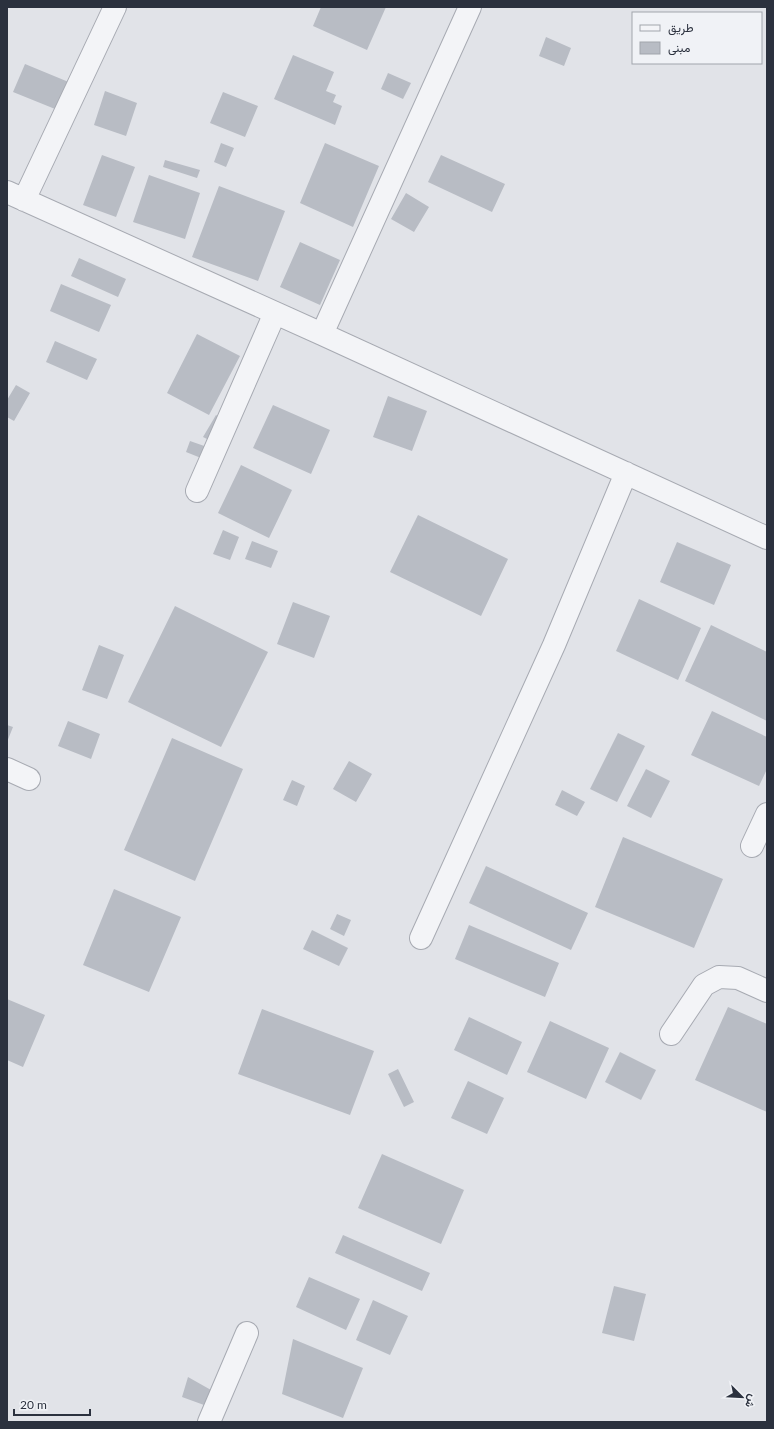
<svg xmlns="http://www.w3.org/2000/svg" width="774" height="1429" viewBox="0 0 774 1429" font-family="Lato,Vazirmatn,sans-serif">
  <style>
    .building { fill: #b8bcc4 }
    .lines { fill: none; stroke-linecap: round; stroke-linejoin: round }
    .minor-casing { stroke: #a7aab2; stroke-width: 24 }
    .minor { stroke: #f3f4f7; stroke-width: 22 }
  </style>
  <rect width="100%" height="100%" fill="#e1e3e8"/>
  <path class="building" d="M321 7H386L367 50 313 26Z
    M546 37 571 48 564 66 539 56Z
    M293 55 334 72 326 91 336 95 333 102 342 106 335 125 274 99Z
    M25 64 71 83 60 111 13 92Z
    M388 73 411 83 403 99 381 89Z
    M105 91 137 103 126 136 94 125Z
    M223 92 258 106 245 137 210 123Z
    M221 143 234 148 226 167 214 162Z
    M325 143 379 166 353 227 300 203Z
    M102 155 135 167 116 217 83 205Z
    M441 155 505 184 492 212 428 182Z
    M165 160 200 170 197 178 163 167Z
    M149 175 200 193 185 239 133 222Z
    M219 186 285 211 258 281 192 257Z
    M406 193 429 207 414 232 391 219Z
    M300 242 340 260 320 305 280 287Z
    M79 258 126 279 118 297 71 276Z
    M61 284 111 305 99 332 50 311Z
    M197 334 240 356 209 415 167 393Z
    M55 341 97 359 87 380 46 362Z
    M16 385 30 393 14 421 7 417V400Z
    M388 396 427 411 412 451 373 437Z
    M273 405 330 430 311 474 253 448Z
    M216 415 224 420 211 441 203 437Z
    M190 441 210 448 206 460 186 452Z
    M241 465 292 490 269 538 218 513Z
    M418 515 508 559 481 616 390 572Z
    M223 530 239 537 230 560 213 554Z
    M252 541 278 551 271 568 245 559Z
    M677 542 731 565 714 605 660 582Z
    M639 599 701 628 678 680 616 651Z
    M293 602 330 616 314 658 277 644Z
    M175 606 268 652 221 747 128 702Z
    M711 625 767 652V721L685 681Z
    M99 645 124 655 107 699 82 690Z
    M712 711 767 737V769L759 786 691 755Z
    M68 721 100 734 91 759 58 746Z
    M7 725 13 727 7 742Z
    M618 733 645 746 617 802 590 789Z
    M172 738 243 769 195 881 124 850Z
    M349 761 372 774 356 802 333 789Z
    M646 769 670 781 651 818 627 806Z
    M292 780 305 786 297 806 283 800Z
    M562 790 585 802 577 816 555 805Z
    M623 837 723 879 694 948 595 907Z
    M486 866 588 913 571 950 469 903Z
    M114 889 181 917 149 992 83 965Z
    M337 914 351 920 344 936 330 929Z
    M469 925 559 963 545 997 455 959Z
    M312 930 348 948 339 966 303 949Z
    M7 999 45 1015 23 1067 7 1060Z
    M728 1007 767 1024V1112L695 1080Z
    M262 1009 374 1051 350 1115 238 1074Z
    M469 1017 522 1042 507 1075 454 1050Z
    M550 1021 609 1048 586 1099 527 1072Z
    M620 1052 656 1070 641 1100 605 1082Z
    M398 1069 414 1102 404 1107 388 1074Z
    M468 1081 504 1098 487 1134 451 1118Z
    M382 1154 464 1190 441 1244 358 1208Z
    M343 1235 430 1273 422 1291 335 1253Z
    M309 1277 360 1299 346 1330 296 1307Z
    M614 1286 646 1294 634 1341 602 1333Z
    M373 1300 408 1316 390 1355 356 1340Z
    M293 1339 363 1368 343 1418 282 1394Z
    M188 1377 211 1390 204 1405 182 1397Z"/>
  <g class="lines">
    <g class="minor-casing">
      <path id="minor" d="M7 192 322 334 767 538
        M24 200 115 7
        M322 334 470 7
        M197 491 275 313
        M7 769 29 779
        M752 846 767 814
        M421 938 554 645 626 473
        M671 1034 704 985 719 977 738 978 767 991
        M209 1422 247 1333"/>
    </g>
    <use href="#minor" class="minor"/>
  </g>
  <rect width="774" height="1429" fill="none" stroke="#2b313e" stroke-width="16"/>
  <rect x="632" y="12" width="130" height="52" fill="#f0f2f6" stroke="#a1a5ac"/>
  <rect x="640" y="25" width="20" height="6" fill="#f3f4f7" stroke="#a1a5ac"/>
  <text x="668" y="32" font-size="12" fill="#2b313e">طريق</text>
  <rect x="640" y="42" width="20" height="12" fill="#b8bcc4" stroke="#a1a5ac"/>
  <text x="668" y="52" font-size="12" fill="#2b313e">مبنى</text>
  <g transform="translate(742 1397) rotate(114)" stroke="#f0f2f6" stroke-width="3" paint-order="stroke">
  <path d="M0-3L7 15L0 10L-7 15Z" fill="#2b313e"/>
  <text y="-6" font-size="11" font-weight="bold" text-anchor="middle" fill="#2b313e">ش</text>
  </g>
  <path d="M14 1409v6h76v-6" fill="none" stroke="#2b313e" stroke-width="2"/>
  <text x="20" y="1409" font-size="12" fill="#2b313e" stroke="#f0f2f6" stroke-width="3" paint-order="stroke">20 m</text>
</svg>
